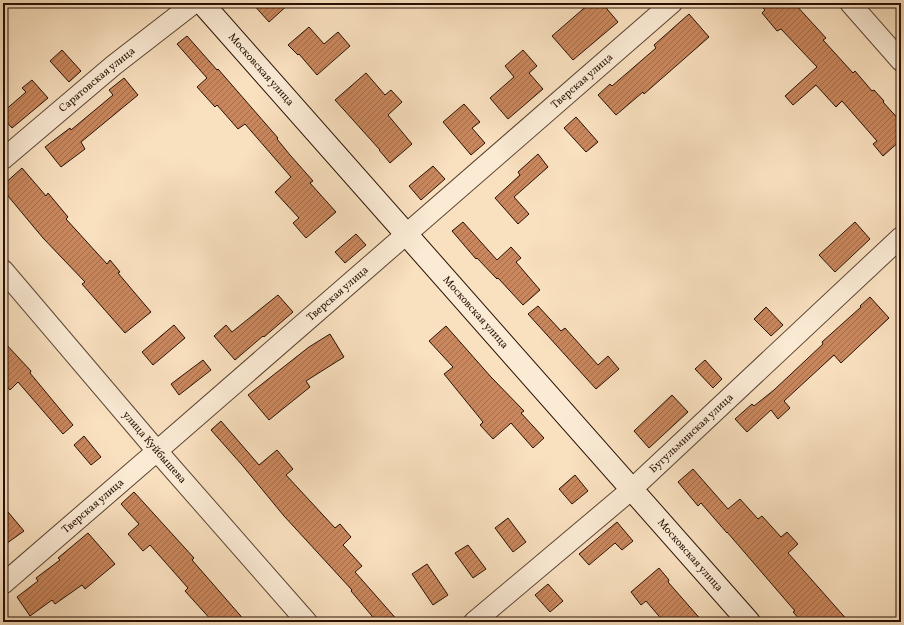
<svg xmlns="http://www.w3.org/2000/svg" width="904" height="625" viewBox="0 0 904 625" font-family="Vollkorn,serif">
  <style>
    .building { fill: url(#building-hatch); stroke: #271004 }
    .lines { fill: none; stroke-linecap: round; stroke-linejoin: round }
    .street-casing { stroke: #5c4433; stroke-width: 22 }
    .secondary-casing { stroke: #271004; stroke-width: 24 }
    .street { stroke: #fbebd5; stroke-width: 20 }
    .secondary { stroke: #fbebd5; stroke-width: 22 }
    .labels { text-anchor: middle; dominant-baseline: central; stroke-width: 3; stroke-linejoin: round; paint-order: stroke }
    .street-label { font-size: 11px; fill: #271004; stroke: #fbebd5 }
  </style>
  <defs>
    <pattern id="building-hatch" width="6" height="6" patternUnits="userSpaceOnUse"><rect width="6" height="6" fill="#ca875d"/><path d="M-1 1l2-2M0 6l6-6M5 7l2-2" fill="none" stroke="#a46d4b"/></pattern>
  </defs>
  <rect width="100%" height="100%" fill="#f9e0bf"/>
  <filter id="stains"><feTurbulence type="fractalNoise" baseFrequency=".005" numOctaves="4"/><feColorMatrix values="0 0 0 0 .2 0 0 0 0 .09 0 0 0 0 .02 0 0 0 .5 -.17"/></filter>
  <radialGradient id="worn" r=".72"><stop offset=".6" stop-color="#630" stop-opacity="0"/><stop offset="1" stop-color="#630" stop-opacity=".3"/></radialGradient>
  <path class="building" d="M252 3H290L269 22Z
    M590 3H602L618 22 573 60 552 36Z
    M758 3H794L826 38 823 40 853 73 855 71 872 91 874 90 884 101 883 102 901 122V140L883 156 873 144 877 141 842 101 836 107 816 85 793 105 785 96 817 67 781 29 777 31 762 13 765 10Z
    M689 14 709 37 644 94 643 92 616 115 598 95 610 84 612 86 656 48 654 45Z
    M309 27 324 44 338 32 350 46 317 75 299 54 298 55 288 45Z
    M187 36 217 70 218 69 278 138 277 139 290 155 313 181 310 183 336 212 306 238 293 223 299 218 275 192 291 177 245 124 238 129 217 105 215 107 197 87 207 78 177 44Z
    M62 50 81 71 69 82 50 61Z
    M523 50 537 66 529 73 543 89 508 119 490 98 514 77 505 66Z
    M366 73 385 95 391 90 402 102 388 115 412 144 390 163 379 150H380L335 100Z
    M124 78 138 95 81 142 85 149 61 167 45 147 70 128 71 130 113 95 109 90Z
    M32 80 48 98 12 128 3 118V112L26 92 22 88Z
    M464 104 480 122 472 128 485 143 471 155 443 122Z
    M576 117 598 142 586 152 564 128Z
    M538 154 548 167 514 197 529 214 518 224 495 198 520 175 518 172Z
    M433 166 445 179 421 200 409 186Z
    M22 168 46 196 48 193 68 217 66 219 107 264 110 260 120 272 118 273 134 292 151 312 125 333 82 284 85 282 43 238 3 190V185Z
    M463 222 497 260 511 247 521 258 516 262 540 290 523 305 498 278 497 279 477 258 476 259 452 231Z
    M855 222 870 239 835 272 819 255Z
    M356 234 366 245 345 263 335 252Z
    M278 295 293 312 264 337 263 336 235 360 214 336 226 325 232 332Z
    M870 297 889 318 841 363 834 355 784 401 790 408 778 419 771 410 747 432 735 419 752 404 754 406 774 390 823 344 822 342 861 307 860 306Z
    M538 306 561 331 565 328 598 365 608 356 619 369 596 389 528 314Z
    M766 307 783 325 771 336 754 319Z
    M174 325 185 338 153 365 142 352Z
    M446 326 491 377 524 411 521 413 544 438 533 448 511 423 493 439 480 425 483 422 444 374 453 367 429 341Z
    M330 334 344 357 306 381 310 387 269 420 248 395 309 347Z
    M3 341 31 371 30 373 73 425 63 434 18 382 10 390 3 382Z
    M203 360 211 370 179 395 171 384Z
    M705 360 722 379 713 388 695 369Z
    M672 395 688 412 649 448 634 431Z
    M221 421 259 465 277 450 293 469 286 475 335 528 340 524 351 537 343 545 362 566 355 572 399 622H377L351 591 352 590 284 516 242 465 211 430Z
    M84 436 101 457 91 465 74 445Z
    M693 469 728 509 740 499 758 519 762 516 781 537 787 532 798 544 788 553 849 622H802L793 612 795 611 727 532V533L701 503 698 506 678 482Z
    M575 475 588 491 572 504 559 489Z
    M134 492 194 558 192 560 246 622H213L185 591 188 588 150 545 143 551 128 534 139 524 121 504Z
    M3 506 24 531 3 546Z
    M508 518 526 542 513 552 495 528Z
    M617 522 633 541 622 550 615 543 589 565 579 554Z
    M88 533 115 564 85 589 82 585 55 604 52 600 30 616 17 597 38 581 36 578 60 560 58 558Z
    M468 545 486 569 473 578 455 553Z
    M427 564 448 595 433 605 412 574Z
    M659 568 669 580 668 582 703 622H664L646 601 641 605 631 592Z
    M548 584 563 601 550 612 535 595Z"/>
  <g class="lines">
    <g class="street-casing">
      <g id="street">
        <path d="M850 3 901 61"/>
        <path id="s1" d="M3 159 114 65 194 3"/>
        <path id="s2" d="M3 270 157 451 307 622"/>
        <path id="s3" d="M3 584 157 451 672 3"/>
        <path id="s4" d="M474 622 632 489 901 237"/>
      </g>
    </g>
    <g class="secondary-casing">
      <g id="secondary">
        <path id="s5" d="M202 3 749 622"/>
      </g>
    </g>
    <use href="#street" class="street"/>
    <use href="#secondary" class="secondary"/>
  </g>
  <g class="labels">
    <g class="street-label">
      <text stroke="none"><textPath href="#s5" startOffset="89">Московская улица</textPath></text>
      <text stroke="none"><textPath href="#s1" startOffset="123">Саратовская улица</textPath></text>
      <text stroke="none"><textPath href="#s3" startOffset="767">Тверская улица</textPath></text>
      <text stroke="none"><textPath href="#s3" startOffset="443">Тверская улица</textPath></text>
      <text stroke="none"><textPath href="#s5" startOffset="413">Московская улица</textPath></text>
      <text stroke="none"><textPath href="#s4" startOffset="288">Бугульминская улица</textPath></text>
      <text stroke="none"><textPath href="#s2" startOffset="233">улица Куйбышева</textPath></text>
      <text stroke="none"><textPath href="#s3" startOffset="119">Тверская улица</textPath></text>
      <text stroke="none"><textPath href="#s5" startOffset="737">Московская улица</textPath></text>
    </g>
  </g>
  <rect width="904" height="625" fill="none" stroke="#f9e0bf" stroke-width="16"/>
  <rect x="4" y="4" width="896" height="617" fill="none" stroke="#271004" stroke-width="2"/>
  <rect x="8" y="8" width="888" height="609" fill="none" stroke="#271004"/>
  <rect width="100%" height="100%" filter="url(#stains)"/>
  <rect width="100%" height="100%" fill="url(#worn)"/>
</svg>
